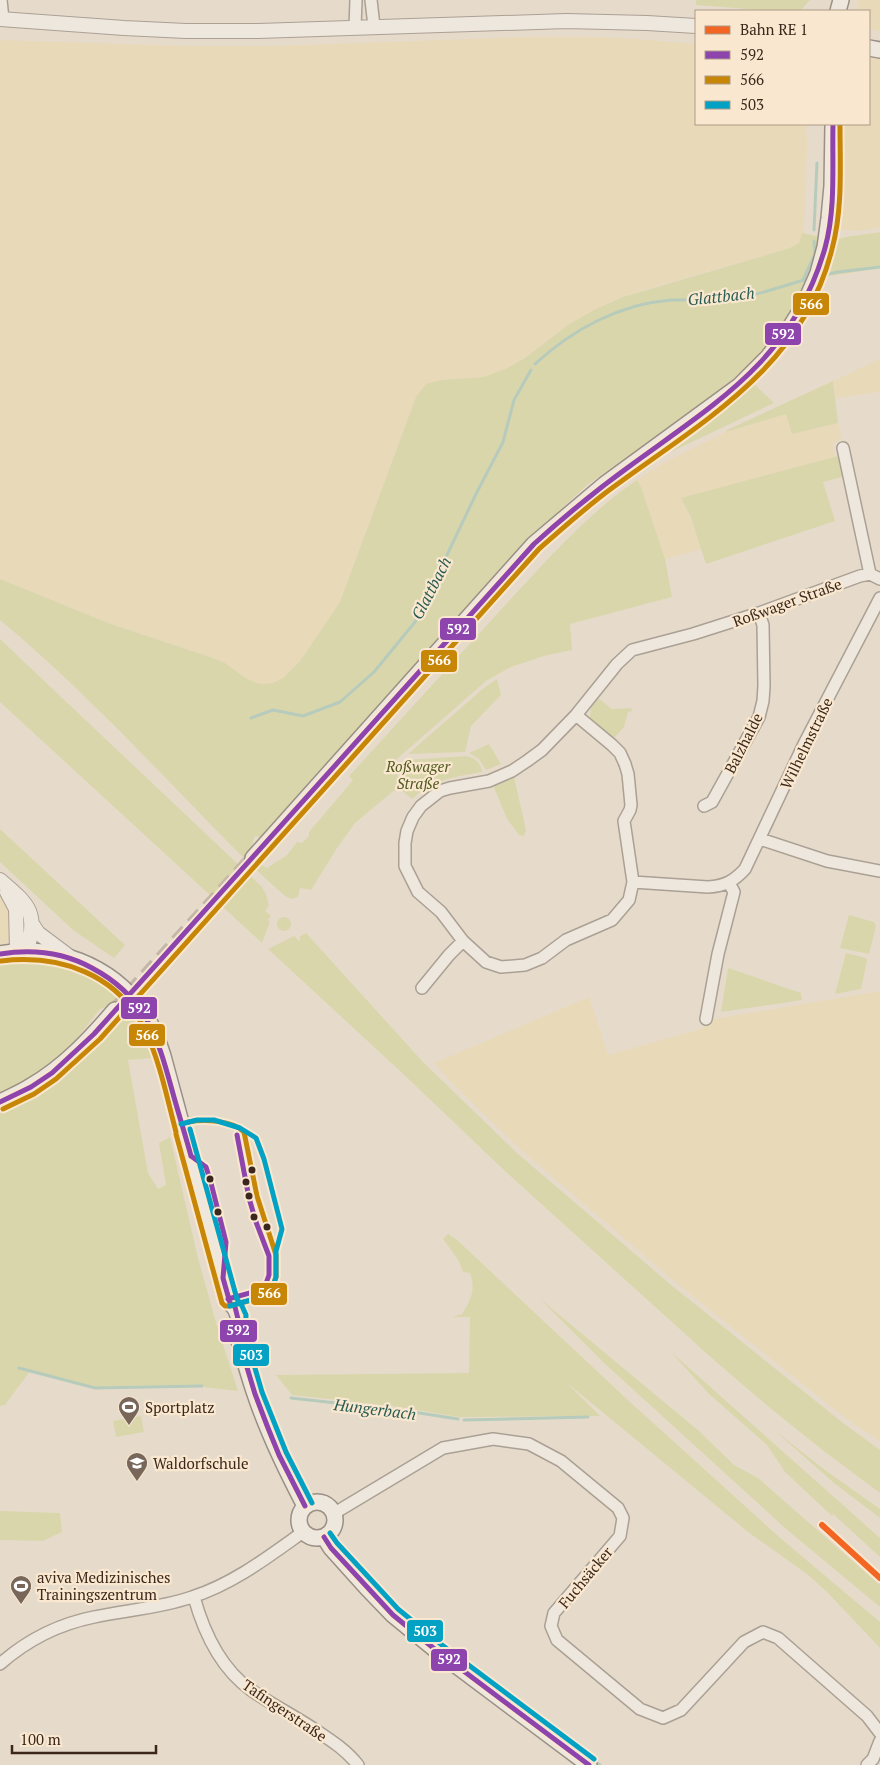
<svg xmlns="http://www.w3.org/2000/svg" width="880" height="1765" viewBox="0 0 880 1765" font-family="'PT Serif',serif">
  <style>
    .farmland { fill: #e8d9b9 }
    .green { fill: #dad6ab }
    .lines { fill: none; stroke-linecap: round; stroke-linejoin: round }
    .stream { stroke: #b6cbbc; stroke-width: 3 }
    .secondary-tunnel { stroke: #c4b7a8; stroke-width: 15; stroke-dasharray: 15 8; stroke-linecap: butt }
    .minor-casing { stroke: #aba094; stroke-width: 14 }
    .tertiary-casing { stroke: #aba094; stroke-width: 16 }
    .secondary-casing { stroke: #9b8f84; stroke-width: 18 }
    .minor { stroke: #eee7dd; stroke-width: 11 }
    .tertiary { stroke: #eee7dd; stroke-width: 14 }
    .secondary { stroke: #eee7dd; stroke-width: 15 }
    .bus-1-casing { stroke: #f9e8cf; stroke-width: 9 }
    .bus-2-casing { stroke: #f9e8cf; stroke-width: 9 }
    .bus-3-casing { stroke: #f9e8cf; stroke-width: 9 }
    .bus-1 { stroke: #8e44ad; stroke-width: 5 }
    .bus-2 { stroke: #c88607; stroke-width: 5 }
    .bus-3 { stroke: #03a2c5; stroke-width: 5 }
    .rail-1-casing { stroke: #f9e8cf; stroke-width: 10 }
    .rail-1 { stroke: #f26522; stroke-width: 6 }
    .bus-dot { fill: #3b271b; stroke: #f9e8cf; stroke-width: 2 }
    .labels { text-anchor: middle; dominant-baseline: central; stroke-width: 4.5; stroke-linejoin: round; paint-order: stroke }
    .street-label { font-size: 15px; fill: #3b271b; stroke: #f9e8cf }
    .park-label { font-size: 15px; font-style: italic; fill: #525920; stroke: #f9e8cf }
    .poi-label { font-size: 15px; fill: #3b271b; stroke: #f9e8cf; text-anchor: start }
    .water-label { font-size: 16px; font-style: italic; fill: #295c53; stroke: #f9e8cf }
    .line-badge { stroke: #f9e8cf; stroke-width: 2 }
    .badge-label { font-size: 14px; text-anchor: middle; font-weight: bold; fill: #fff }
  </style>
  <rect width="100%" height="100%" fill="#e6dbcb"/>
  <path class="farmland" d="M857 0H880V32L869 28V11H859Z
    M525 37H594L636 39 696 44V124H806L807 146 804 228 799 243 790 248 647 289 610 302 568 325 525 358 494 374 484 377 466 378 426 384 416 397 340 602 300 661 283 678 273 683 264 684 256 683 244 677 225 663 213 658 108 623 0 579V40L185 46H279Z
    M869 58 880 59V227L861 231 841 230 835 222 839 193 841 124H869Z
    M880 359V392L836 398 833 381Z
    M786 414 793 434 838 423 842 437 839 438V441L833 443 835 457 682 498 702 549 665 559 641 487 637 480 665 462 726 432Z
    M0 889 5 897 11 912V934L9 941 0 947Z
    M880 991V1441L845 1418 673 1280 520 1149 451 1082 434 1063 589 997 608 1055 701 1029 708 1020Z"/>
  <path class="green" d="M696 0H810L800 11H772L696 5Z
    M880 232V266H876V269L822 277 829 261 814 259 805 283 789 317 768 347 714 396 587 485 531 537 264 838 255 836C248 855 250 858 267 868L287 855 297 842 302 843 309 836V832L353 780 349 776C402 718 455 660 508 602 548 559 588 513 637 480L641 487 665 559 672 597 570 624 572 650 544 656 511 667 486 681 389 766 398 775 397 788 355 823 337 848 311 890 300 888 298 897 291 899 285 896C250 866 219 833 187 800 127 738 66 675 0 620V579L108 623 213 658 225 663 244 677 256 683 264 684 273 683 283 678 300 661 340 602 416 397 426 384 442 380 484 377 505 369 525 358 568 325 596 309 623 297 790 248 799 243 802 233 827 238 834 241C845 235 867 235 880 232Z
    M833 381 838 423 792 434 786 414 726 432 727 430Z
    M753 383 774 403 673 451 669 443Z
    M842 455 846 476 823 482 835 521 706 564 691 518 681 498Z
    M0 639 262 887 266 894 269 906 265 911 271 916 268 920 270 922 262 943 0 702Z
    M497 679 501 695 471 726 465 752 408 754 485 687Z
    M598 698 612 709 631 708 632 711 628 712 624 727 614 738 590 718 591 705Z
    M489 744 501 764 486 770 479 759 469 753Z
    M467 756C475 758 481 763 482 772 452 778 435 778 412 799L401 790 403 788V763L406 760Z
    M514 777 526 830 524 836 519 835 507 819 493 785Z
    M0 829 125 945 114 958 73 930 0 862Z
    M849 915 874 922 876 926 869 954 840 948Z
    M277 924a7 7 0 1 1 14 0a7 7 0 1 1-14 0Z
    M306 933 423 1062 517 1153 670 1284 843 1423 880 1450V1493L825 1452 770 1408 715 1361 506 1172 400 1071 268 949 294 936 299 941 300 939 299 937Z
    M846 953 866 958 867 961 861 989 835 994Z
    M20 961H49L75 966 107 983 125 1001 100 1009 67 1051 28 1080 0 1094V964Z
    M728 968 801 993 802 1000 721 1012Z
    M129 1010C145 1023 148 1039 151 1058L128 1060 148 1173 158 1189 166 1185 159 1143 170 1137 198 1258 217 1326 238 1391 202 1387 95 1388 30 1371 5 1405 0 1406V1113L40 1095 60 1080 98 1040 101 1042Z
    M449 1233V1235L456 1239 630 1402 778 1536 880 1622V1648L827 1592 807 1574 748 1532 566 1382 600 1416 458 1417 400 1407 292 1395 276 1375 469 1373 470 1317H452L462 1314C471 1300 476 1289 470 1273L463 1272 459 1261 443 1239Z
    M539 1298 699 1431 734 1465 758 1478 880 1585V1607L785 1528 604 1363Z
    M670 1351 880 1538V1557L833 1514 832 1516 785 1472 767 1445 709 1394Z
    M141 1416 144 1432 116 1437 113 1421Z
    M774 1430 825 1470 880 1509V1518L834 1483Z
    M0 1511 60 1513 62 1532 43 1541 0 1540Z"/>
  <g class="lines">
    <path class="stream" d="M814 230 817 163
      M823 275 838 272 880 267
      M803 280 815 254 814 241
      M535 364C572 330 619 304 671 300 695 299 719 301 743 297 766 293 787 284 809 279
      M251 718 273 710 303 716 340 702 374 672 415 622 476 494 503 442 514 400 531 370
      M19 1368 95 1388 202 1386
      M291 1398 400 1410 458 1419
      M464 1420 588 1417
      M593 1760 600 1765"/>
    <path class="secondary-tunnel" d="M115 1010 253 858"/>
    <g class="minor-casing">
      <path id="minor" d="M1 0 3 19
        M371 0 374 26
        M355 27 356 0
        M843 448 870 574
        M576 715 612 745 620 753 625 764 628 774 631 805 630 810 624 821 633 882 629 900 612 920 566 940 542 958 525 965 501 967 486 962 463 941 441 912 418 892 405 866V843L407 831 413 817 421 806 440 791 450 788 489 781 512 771 527 761 542 750 576 715 617 664 632 650 693 634 759 613 860 576 870 574 880 579
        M704 806 712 802 759 717 763 701 764 686 763 625 759 613
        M760 839 827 861 880 871
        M633 882 708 887C725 886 734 881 745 869L804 744 880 598
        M422 988 449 955 463 941
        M706 1019 718 954 734 892 729 883
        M333 1514 443 1448 493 1439 529 1444 561 1461 618 1508 623 1518 620 1536 554 1613 551 1626 557 1640 640 1709 663 1718 681 1710 744 1642 763 1632 778 1638 867 1716 880 1733
        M194 1597C204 1633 220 1668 251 1690 272 1705 295 1716 317 1731 332 1741 346 1750 358 1765
        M0 1664C26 1641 59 1624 94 1617 127 1610 160 1608 192 1597 233 1584 268 1557 303 1532
        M867 1765 873 1759 880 1741"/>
    </g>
    <g class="tertiary-casing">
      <path id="tertiary" d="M0 19 124 28 186 31H258L566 21 647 23 696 26
        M0 880C29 905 38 911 27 951
        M7 892 16 909 17 951
        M32 924 38 933 70 957"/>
    </g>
    <g class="secondary-casing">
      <path id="secondary" d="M838 11 841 0
        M869 48 880 50
        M253 858 534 544 605 484 739 386 768 357 784 337 804 305 818 273 825 247 829 218 832 186 833 124
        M0 954C53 943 111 965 142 1010 152 1024 158 1040 163 1056L230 1303C239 1310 241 1324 237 1334
        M0 1102C10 1097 22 1092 31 1086 64 1067 90 1039 115 1010
        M232 1328 237 1334C243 1354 248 1374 255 1394 268 1433 286 1470 305 1506
        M299 1520a18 18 0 1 1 36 0a18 18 0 1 1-36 0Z
        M324 1537 331 1548 367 1588 393 1615 437 1651 589 1765"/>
    </g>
    <use href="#minor" class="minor"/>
    <use href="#tertiary" class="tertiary"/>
    <use href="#secondary" class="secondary"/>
    <g class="bus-1-casing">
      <path id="bus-1" d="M0 954C32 949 63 952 92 968 145 996 157 1035 172 1090 178 1112 185 1134 191 1156
        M0 1102 31 1087 52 1073 94 1034 534 544C566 515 599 488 634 463 719 401 794 357 825 248 836 208 832 165 833 124
        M191 1156 206 1167 211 1183 226 1242 223 1278 230 1303 235 1307 240 1327 237 1334 255 1394 268 1428 279 1455 305 1506
        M228 1299 264 1289 269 1275V1256L256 1222 249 1198 237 1135
        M324 1537 331 1548 393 1615 437 1651 589 1765"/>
    </g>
    <g class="bus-2-casing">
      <path id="bus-2" d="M1 961C60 954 118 974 145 1030 160 1062 167 1098 176 1132
        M3 1109 34 1094 56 1079 100 1039 539 549C563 528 586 507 612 488 703 421 803 367 832 249 843 208 840 165 840 124
        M176 1134 222 1303 225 1306H229L267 1296 271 1292 276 1277V1255L257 1196 244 1132C233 1120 203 1119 188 1122"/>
    </g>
    <g class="bus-3-casing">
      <path id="bus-3" d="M181 1124 197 1120H214L240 1128 256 1138 264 1159 282 1229 276 1251V1277L271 1292 268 1295 230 1306
        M190 1129 237 1299 242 1306 246 1315 245 1334 262 1392 286 1452 312 1503
        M330 1533 337 1543 398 1609 442 1645 594 1759"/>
    </g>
    <use href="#bus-1" class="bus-1"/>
    <use href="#bus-2" class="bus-2"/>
    <use href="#bus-3" class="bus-3"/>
    <g class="rail-1-casing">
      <path id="rail-1" d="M822 1525 880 1578"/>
    </g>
    <use href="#rail-1" class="rail-1"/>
  </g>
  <defs>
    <g id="stadium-pin" transform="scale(1.125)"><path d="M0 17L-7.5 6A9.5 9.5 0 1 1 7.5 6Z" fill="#776659" stroke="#f9e8cf"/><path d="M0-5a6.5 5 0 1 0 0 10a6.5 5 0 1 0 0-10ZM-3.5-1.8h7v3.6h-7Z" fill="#fff"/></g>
    <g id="school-pin" transform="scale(1.125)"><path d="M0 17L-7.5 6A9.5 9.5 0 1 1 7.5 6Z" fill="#776659" stroke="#f9e8cf"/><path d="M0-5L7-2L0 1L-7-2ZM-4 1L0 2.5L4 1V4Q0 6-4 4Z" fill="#fff"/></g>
  </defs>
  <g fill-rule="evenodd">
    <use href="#stadium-pin" x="129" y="1407"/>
    <use href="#school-pin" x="137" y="1463"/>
    <use href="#stadium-pin" x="21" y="1586"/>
  </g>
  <g class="bus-dot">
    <circle cx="252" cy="1170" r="4.5"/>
    <circle cx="210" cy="1179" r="4.5"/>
    <circle cx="246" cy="1182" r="4.5"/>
    <circle cx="249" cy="1196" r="4.5"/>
    <circle cx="218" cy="1212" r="4.5"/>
    <circle cx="254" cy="1217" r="4.5"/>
    <circle cx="267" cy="1227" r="4.5"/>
  </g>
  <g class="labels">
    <g class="street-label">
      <text transform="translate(787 602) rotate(-20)">Roßwager Straße</text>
      <text transform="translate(743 743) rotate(-63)">Balzhalde</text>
      <text transform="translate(806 743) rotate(-64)">Wilhelmstraße</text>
      <text transform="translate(585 1577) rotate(-50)">Fuchsäcker</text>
      <text transform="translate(285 1710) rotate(34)">Tafingerstraße</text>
    </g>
    <g class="park-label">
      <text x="418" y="766">Roßwager<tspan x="418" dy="17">Straße</tspan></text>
    </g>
    <g class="poi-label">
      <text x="145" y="1407">Sportplatz</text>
      <text x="153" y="1463">Waldorfschule</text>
      <text x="37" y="1577">aviva Medizinisches<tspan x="37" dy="17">Trainingszentrum</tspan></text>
    </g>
    <g class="water-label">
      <text transform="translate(721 296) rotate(-6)">Glattbach</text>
      <text transform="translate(431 588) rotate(-63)">Glattbach</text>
      <text transform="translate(375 1409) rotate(7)">Hungerbach</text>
    </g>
  </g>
  <g class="line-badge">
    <rect x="792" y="292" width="38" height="24" rx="5" fill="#c88607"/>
    <rect x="764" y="322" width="38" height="24" rx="5" fill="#8e44ad"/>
    <rect x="439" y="617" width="38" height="24" rx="5" fill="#8e44ad"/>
    <rect x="420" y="649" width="38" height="24" rx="5" fill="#c88607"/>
    <rect x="120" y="996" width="38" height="24" rx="5" fill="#8e44ad"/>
    <rect x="128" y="1023" width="38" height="24" rx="5" fill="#c88607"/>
    <rect x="250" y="1282" width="38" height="24" rx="5" fill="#c88607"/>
    <rect x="219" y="1319" width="39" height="24" rx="5" fill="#8e44ad"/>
    <rect x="232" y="1343" width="38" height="24" rx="5" fill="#03a2c5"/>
    <rect x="406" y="1619" width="38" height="24" rx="5" fill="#03a2c5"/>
    <rect x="430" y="1648" width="38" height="24" rx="5" fill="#8e44ad"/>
  </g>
  <g class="badge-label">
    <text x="811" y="309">566</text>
    <text x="783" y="339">592</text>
    <text x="458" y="634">592</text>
    <text x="439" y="665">566</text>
    <text x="139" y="1013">592</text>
    <text x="147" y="1040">566</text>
    <text x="269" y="1298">566</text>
    <text x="238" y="1335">592</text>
    <text x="251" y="1360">503</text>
    <text x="425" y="1636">503</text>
    <text x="449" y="1664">592</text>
  </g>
  <rect x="695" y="10" width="175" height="115" fill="#f9e8cf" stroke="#ad9b87"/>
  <rect x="705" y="26" width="25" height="8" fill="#f26522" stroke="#ad9b87"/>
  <text x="740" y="35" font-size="15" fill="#3b271b">Bahn RE 1</text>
  <rect x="705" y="51" width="25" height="8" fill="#8e44ad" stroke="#ad9b87"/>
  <text x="740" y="60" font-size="15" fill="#3b271b">592</text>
  <rect x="705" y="76" width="25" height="8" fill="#c88607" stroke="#ad9b87"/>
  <text x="740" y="85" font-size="15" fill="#3b271b">566</text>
  <rect x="705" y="101" width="25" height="8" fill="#03a2c5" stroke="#ad9b87"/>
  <text x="740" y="110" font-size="15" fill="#3b271b">503</text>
  <path d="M12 1745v8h144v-8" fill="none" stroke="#3b271b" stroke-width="2.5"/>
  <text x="20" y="1745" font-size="15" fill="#3b271b" stroke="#f9e8cf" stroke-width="4" paint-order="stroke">100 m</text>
</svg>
